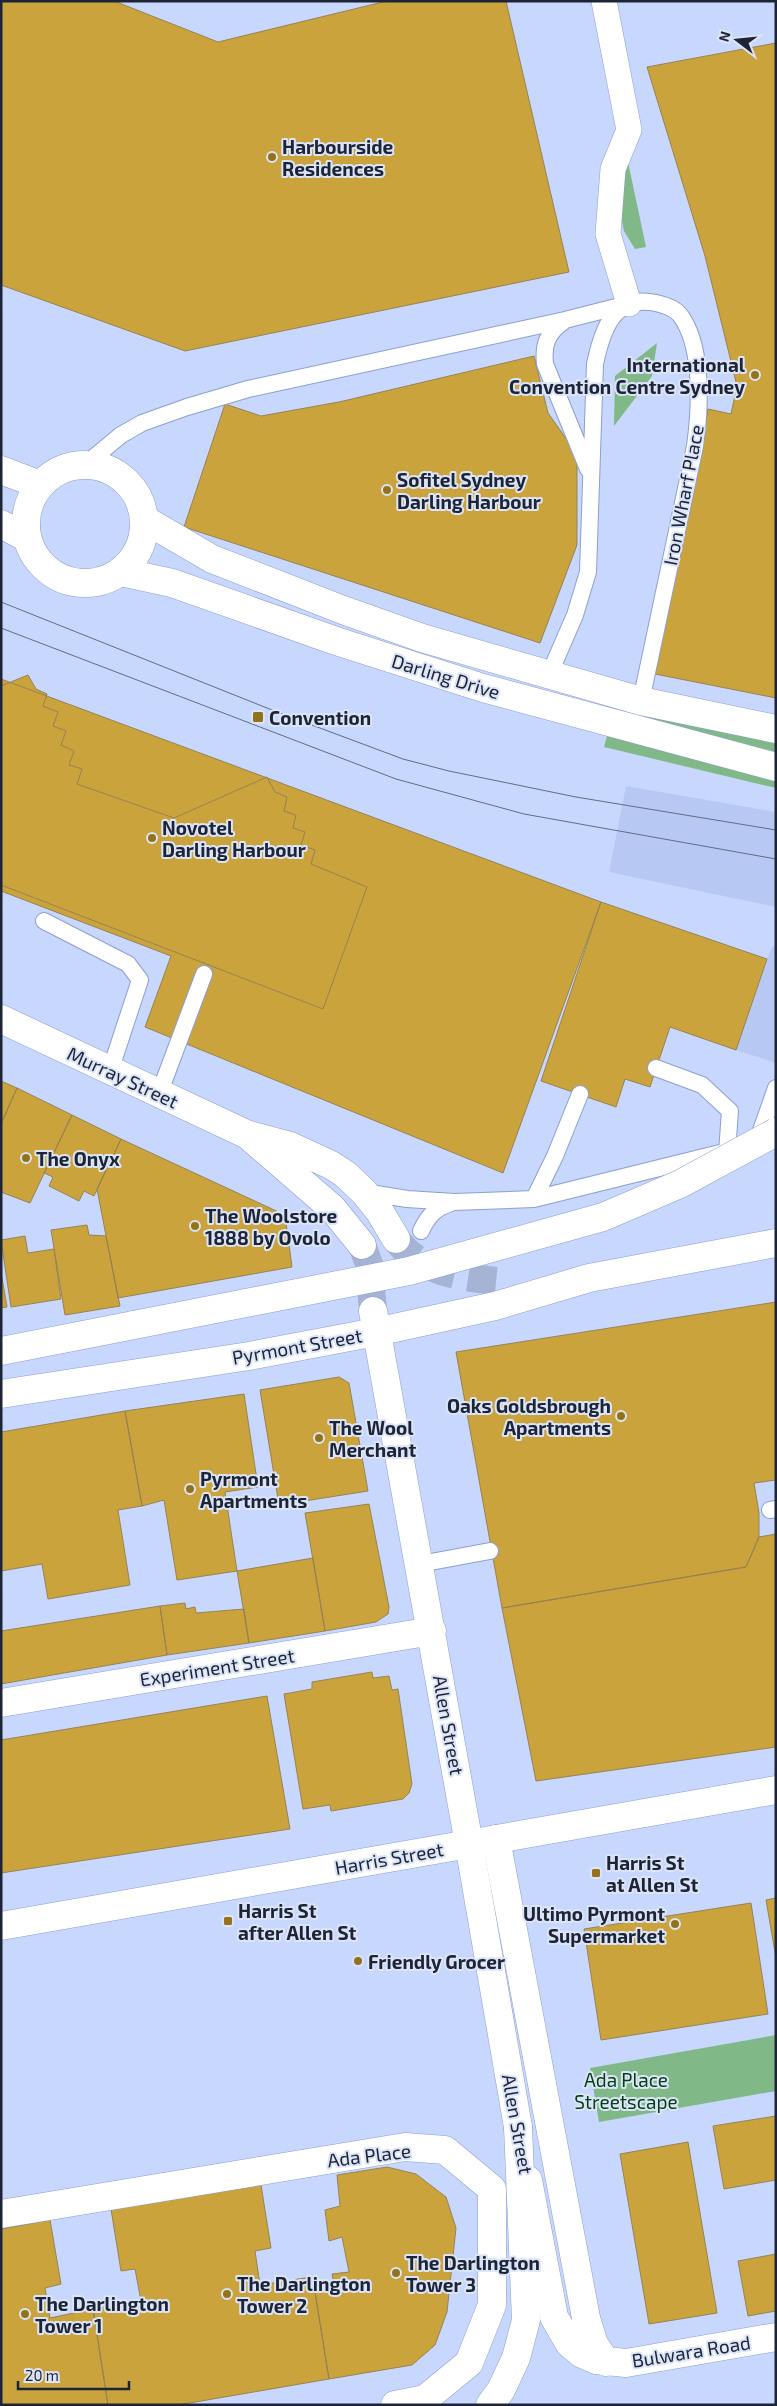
<svg xmlns="http://www.w3.org/2000/svg" width="777" height="2406" viewBox="0 0 777 2406" font-family="'Exo 2',sans-serif">
  <style>
    .built { fill: #b7c9f3 }
    .green { fill: #80b987 }
    .building { fill: #caa33d; stroke: #978353 }
    .lines { fill: none; stroke-linecap: round; stroke-linejoin: round }
    .minor-tunnel { stroke: #a5b3d5; stroke-width: 28; stroke-dasharray: 28 14; stroke-linecap: butt }
    .service-casing { stroke: #8d9fcd; stroke-width: 18 }
    .pedestrian-casing { stroke: #8d9fcd; stroke-width: 26 }
    .minor-casing { stroke: #8d9fcd; stroke-width: 29 }
    .tertiary-casing { stroke: #8d9fcd; stroke-width: 29 }
    .primary-casing { stroke: #8d9fcd; stroke-width: 29 }
    .motorway-casing { stroke: #8d9fcd; stroke-width: 29 }
    .service { stroke: #fff; stroke-width: 16 }
    .pedestrian { stroke: #fff; stroke-width: 25 }
    .minor { stroke: #fff; stroke-width: 28 }
    .tertiary { stroke: #fff; stroke-width: 28 }
    .primary { stroke: #fff; stroke-width: 28 }
    .motorway { stroke: #fff; stroke-width: 28 }
    .tram { stroke: #626c86; stroke-width: 1 }
    .motorway-bridge-casing { stroke: #8d9fcd; stroke-width: 29; stroke-linecap: butt }
    .motorway-bridge { stroke: #fff; stroke-width: 28 }
    .poi-dot { fill: #93731a; stroke: #dce4f8; stroke-width: 2 }
    .labels { text-anchor: middle; dominant-baseline: central; stroke-width: 4; stroke-linejoin: round; paint-order: stroke }
    .poi-label { font-size: 19px; font-weight: bold; fill: #1d2436; stroke: #dce4f8; text-anchor: start }
    .street-label { font-size: 19px; fill: #1d2436; stroke: #dce4f8 }
    .park-label { font-size: 19px; fill: #003f12; stroke: #dce4f8 }
  </style>
  <rect width="100%" height="100%" fill="#c7d7fd"/>
  <path class="built" d="M626 786 776 812V907L609 872Z
    M776 945V1063L736 1050 767 959 772 947Z"/>
  <path class="green" d="M628 162 646 247 635 249 624 231 614 183Z
    M657 343 652 376 614 426 615 376Z
    M622 704 776 739V752L619 715Z
    M608 732 776 777V788L604 747Z
    M776 2035V2091L599 2122 590 2068Z"/>
  <path class="building" d="M1 1H114L218 42 387 1H506L569 272 185 351 1 285Z
    M776 43V698L655 674 708 409 731 414 737 386 705 256 647 67Z
    M534 356 548 413 577 454V545L540 643 184 527 225 404 261 416 339 402Z
    M28 675 36 689 47 694 43 706 58 712 53 726 66 731 61 745 74 751 69 765 82 769 77 784 174 818 267 777 275 792 287 797 284 811 296 815 293 828 305 832 301 845 315 850 311 864 367 887 323 1009 1 885V686Z
    M1 679 601 902 503 1173 145 1027 171 956 1 891Z
    M601 902 767 959 736 1050 670 1027 650 1087 625 1079 616 1107 541 1081Z
    M1 1081 17 1088 1 1124Z
    M17 1088 72 1115 30 1203 1 1192V1124Z
    M72 1115 121 1139 94 1196 84 1191 79 1201 49 1186 53 1177 44 1173Z
    M121 1139 285 1215 292 1267 118 1298 97 1189Z
    M87 1225 89 1235 106 1236 120 1306 65 1315 51 1230Z
    M25 1236 28 1253 54 1249 61 1299 11 1307 1 1240Z
    M1 1272 7 1307 1 1308Z
    M776 1302V1480L754 1483 759 1513V1537L746 1567 502 1608 456 1352Z
    M339 1377 349 1383 368 1491 279 1505 260 1390Z
    M244 1394 258 1487 225 1492 237 1571 177 1580 164 1500 142 1506 125 1411Z
    M125 1411 142 1506 118 1510 130 1585 48 1599 42 1564 1 1571V1432Z
    M369 1504 389 1607 388 1614 376 1622 325 1631 305 1513Z
    M776 1534V1747L536 1781 502 1608 746 1567 759 1537Z
    M313 1558 325 1631 249 1643 237 1571Z
    M185 1603 186 1609 195 1607 196 1613 244 1609 249 1643 167 1655 160 1606Z
    M160 1606 167 1655 1 1684V1631Z
    M372 1672 373 1678 389 1676 392 1690 398 1689 412 1784 409 1793 403 1799 331 1811 330 1805 303 1809 284 1694 312 1689V1682Z
    M267 1696 290 1829 1 1873V1740Z
    M776 1898V1958L766 1900Z
    M751 1903 768 2014 601 2040 584 1929Z
    M776 2116V2180L724 2189 713 2126Z
    M688 2142 717 2313 649 2324 620 2154Z
    M387 2167 416 2174 446 2197 456 2228 447 2312 435 2345 412 2365 329 2379 314 2286 334 2285 332 2274 349 2272 342 2237 329 2241 325 2210 340 2206 337 2175Z
    M261 2185 271 2248 255 2251 260 2285 311 2277 314 2286 329 2379 178 2405H108L93 2309 141 2301 135 2269 121 2271 111 2209Z
    M50 2220 61 2284 45 2288 50 2318 93 2309 108 2405H1V2229Z
    M776 2254V2311L748 2316 738 2261Z"/>
  <g class="lines">
    <path class="minor-tunnel" d="M396 1239C422 1275 467 1278 507 1282
      M362 1245 369 1264 373 1311"/>
    <g class="service-casing">
      <path id="service" d="M563 322C547 333 543 345 545 364L588 469
        M86 464 121 435 142 423 187 407 248 389 565 320 624 305
        M549 675 575 615 588 572 595 364C602 331 613 294 656 303 668 306 678 309 684 321 703 353 700 410 695 446L641 701
        M44 921 128 964 140 980 110 1071
        M656 1068 702 1085 730 1111 727 1152
        M159 1094 204 974
        M758 1139 776 1088
        M364 1192 407 1199 454 1202 534 1199 720 1153
        M534 1199 555 1156 580 1094
        M421 1231C428 1216 435 1208 451 1203
        M770 1510 776 1509
        M420 1564 490 1551"/>
    </g>
    <g class="pedestrian-casing">
      <path id="pedestrian" d="M604 1 629 130 613 169 608 234 629 304"/>
    </g>
    <g class="minor-casing">
      <path id="minor" d="M1 1019 246 1134 290 1146 331 1165 345 1174 364 1192 380 1212 396 1239
        M251 1138 332 1208 362 1245
        M373 1311 469 1844
        M1 1394 249 1356 376 1332 495 1306 589 1278 776 1243
        M1 1703 432 1631
        M496 1839 586 2318 594 2344 606 2362
        M528 2180 554 2317 569 2343 582 2354 596 2360 626 2363 776 2337
        M1 2214 405 2147 445 2150 492 2189V2305L469 2363 425 2399 395 2405"/>
    </g>
    <g class="tertiary-casing">
      <path id="tertiary" d="M26 524a59 59 0 1 1 118 0a59 59 0 1 1-118 0Z
        M1 470 40 485
        M145 520 212 559 343 610 422 638 641 701 776 729
        M1 524 27 538
        M121 572 172 583 336 641 483 688 776 767"/>
    </g>
    <g class="primary-casing">
      <path id="primary" d="M469 1844 518 2127
        M1 1926 776 1790"/>
    </g>
    <g class="motorway-casing">
      <path id="motorway" d="M1 1351 134 1325
        M490 2405 501 2390 516 2358 526 2320 518 2127"/>
    </g>
    <use href="#service" class="service"/>
    <use href="#pedestrian" class="pedestrian"/>
    <use href="#minor" class="minor"/>
    <use href="#tertiary" class="tertiary"/>
    <use href="#primary" class="primary"/>
    <use href="#motorway" class="motorway"/>
    <path class="tram" d="M1 602 277 712 403 759 449 771 576 797 776 830
      M1 628 396 779 524 814 776 859"/>
    <g class="motorway-bridge-casing">
      <path id="motorway-bridge" d="M134 1325 409 1271 603 1217 680 1184 776 1132"/>
    </g>
    <use href="#motorway-bridge" class="motorway-bridge"/>
  </g>
  <g class="poi-dot">
    <circle cx="272" cy="157" r="5"/>
    <circle cx="755" cy="375" r="5"/>
    <circle cx="387" cy="490" r="5"/>
    <rect x="252" y="711" width="12" height="12" rx="2.5"/>
    <circle cx="152" cy="838" r="5"/>
    <circle cx="26" cy="1158" r="5"/>
    <circle cx="195" cy="1226" r="5"/>
    <circle cx="621" cy="1416" r="5"/>
    <circle cx="319" cy="1438" r="5"/>
    <circle cx="190" cy="1489" r="5"/>
    <rect x="591" y="1868" width="10" height="10" rx="2.5"/>
    <rect x="223" y="1916" width="10" height="10" rx="2.5"/>
    <circle cx="675" cy="1924" r="5"/>
    <circle cx="358" cy="1961" r="5"/>
    <circle cx="396" cy="2273" r="5"/>
    <circle cx="227" cy="2294" r="5"/>
    <circle cx="25" cy="2314" r="5"/>
  </g>
  <g class="labels">
    <g class="poi-label">
      <text x="282" y="146">Harbourside<tspan x="282" dy="22">Residences</tspan></text>
      <text x="745" y="364" text-anchor="end">International<tspan x="745" dy="22">Convention Centre Sydney</tspan></text>
      <text x="397" y="479">Sofitel Sydney<tspan x="397" dy="22">Darling Harbour</tspan></text>
      <text x="269" y="717">Convention</text>
      <text x="162" y="827">Novotel<tspan x="162" dy="22">Darling Harbour</tspan></text>
      <text x="36" y="1158">The Onyx</text>
      <text x="205" y="1215">The Woolstore<tspan x="205" dy="22">1888 by Ovolo</tspan></text>
      <text x="611" y="1405" text-anchor="end">Oaks Goldsbrough<tspan x="611" dy="22">Apartments</tspan></text>
      <text x="329" y="1427">The Wool<tspan x="329" dy="22">Merchant</tspan></text>
      <text x="200" y="1478">Pyrmont<tspan x="200" dy="22">Apartments</tspan></text>
      <text x="606" y="1862">Harris St<tspan x="606" dy="22">at Allen St</tspan></text>
      <text x="238" y="1910">Harris St<tspan x="238" dy="22">after Allen St</tspan></text>
      <text x="665" y="1913" text-anchor="end">Ultimo Pyrmont<tspan x="665" dy="22">Supermarket</tspan></text>
      <text x="368" y="1961">Friendly Grocer</text>
      <text x="406" y="2262">The Darlington<tspan x="406" dy="22">Tower 3</tspan></text>
      <text x="237" y="2283">The Darlington<tspan x="237" dy="22">Tower 2</tspan></text>
      <text x="35" y="2303">The Darlington<tspan x="35" dy="22">Tower 1</tspan></text>
    </g>
    <g class="street-label">
      <text transform="translate(683 495) rotate(-79)">Iron Wharf Place</text>
      <text transform="translate(446 676) rotate(17)">Darling Drive</text>
      <text transform="translate(123 1077) rotate(25)">Murray Street</text>
      <text transform="translate(297 1346) rotate(-10)">Pyrmont Street</text>
      <text transform="translate(217 1667) rotate(-9)">Experiment Street</text>
      <text transform="translate(449 1725) rotate(80)">Allen Street</text>
      <text transform="translate(389 1858) rotate(-10)">Harris Street</text>
      <text transform="translate(518 2124) rotate(80)">Allen Street</text>
      <text transform="translate(369 2155) rotate(-7)">Ada Place</text>
      <text transform="translate(691 2351) rotate(-9)">Bulwara Road</text>
    </g>
    <g class="park-label">
      <text x="626" y="2079">Ada Place<tspan x="626" dy="22">Streetscape</tspan></text>
    </g>
  </g>
  <rect width="777" height="2406" fill="none" stroke="#1d2436" stroke-width="5"/>
  <g transform="translate(737 40) rotate(286)" stroke="#dce4f8" stroke-width="4" paint-order="stroke">
  <path d="M0-4L9 19L0 12L-9 19Z" fill="#1d2436"/>
  <text y="-8" font-size="14" font-weight="bold" text-anchor="middle" fill="#1d2436">N</text>
  </g>
  <path d="M18 2381v8h111v-8" fill="none" stroke="#1d2436" stroke-width="2.5"/>
  <text x="25" y="2381" font-size="15" fill="#1d2436" stroke="#dce4f8" stroke-width="4" paint-order="stroke">20 m</text>
</svg>
